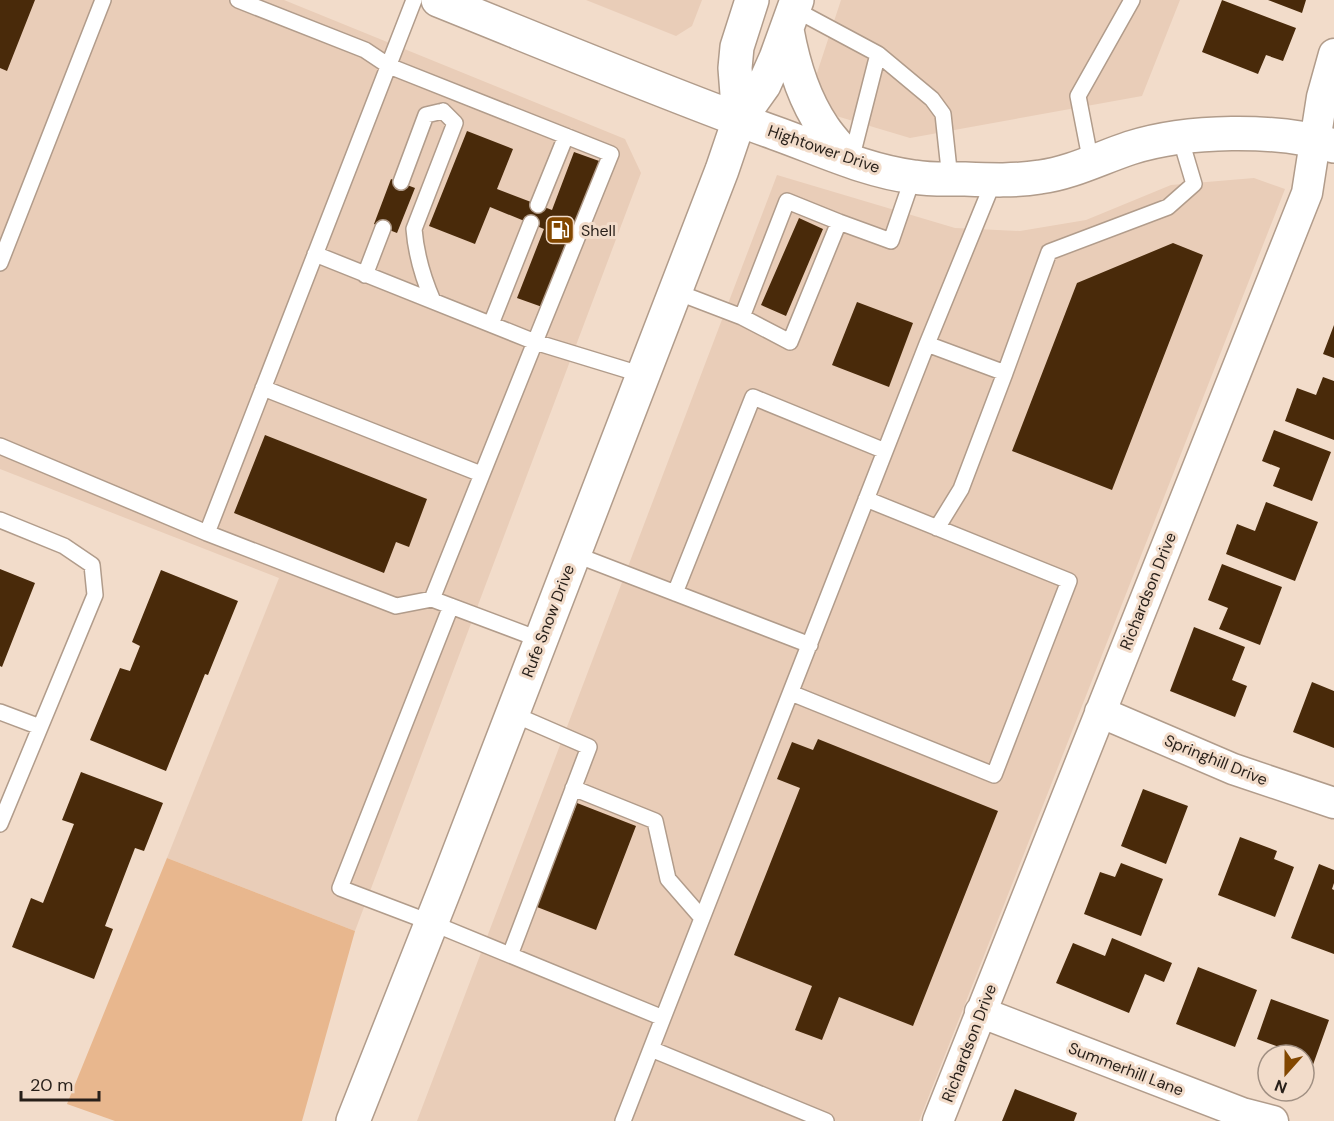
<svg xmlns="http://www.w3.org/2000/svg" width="1334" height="1121" viewBox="0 0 1334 1121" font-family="'DM Sans',sans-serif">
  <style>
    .built { fill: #e9cdb8 }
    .green { fill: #e8b78e }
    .building { fill: #492a0a }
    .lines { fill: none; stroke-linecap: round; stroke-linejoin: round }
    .lane-casing { stroke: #b19c8b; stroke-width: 18 }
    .street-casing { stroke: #b19c8b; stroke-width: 33 }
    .secondary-casing { stroke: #b19c8b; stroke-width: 36 }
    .lane { stroke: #fff; stroke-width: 15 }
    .street { stroke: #fff; stroke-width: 30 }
    .secondary { stroke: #fff; stroke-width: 33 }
    .labels { text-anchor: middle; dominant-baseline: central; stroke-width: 6; stroke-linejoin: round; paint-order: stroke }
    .street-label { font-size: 16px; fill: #271f19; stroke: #f2dcca }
    .poi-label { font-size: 16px; fill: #271f19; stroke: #f2dcca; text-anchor: start }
  </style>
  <rect width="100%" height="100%" fill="#f2dcca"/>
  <path class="built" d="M0 0H284L625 139 641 173 355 931 167 858 279 578 0 469Z
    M586 0H702L692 26 676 36Z
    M841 0H1180L1142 96 910 138 833 115 816 76Z
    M777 175 955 228 1020 231 1086 220 1171 185 1254 178 1285 189 919 1121H417Z"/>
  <path class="green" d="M167 858 355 931 302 1121H115L67 1104Z"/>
  <path class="building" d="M0 0H35L7 71 0 68Z
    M1222 0 1296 28 1283 61 1266 55 1258 74 1202 52Z
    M1268 0H1306L1302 13Z
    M467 131 513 149 497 189 552 210 574 152 602 162 545 308 517 298 544 229 490 207 475 244 429 226Z
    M391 179 415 188 397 233 374 224Z
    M799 218 823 229 786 316 761 305Z
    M1173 243 1203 255 1112 490 1012 451 1077 283Z
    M857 302 913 323 889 387 832 365Z
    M1334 325V358L1323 354Z
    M1323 377 1334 381V440L1285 421 1297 388 1316 395Z
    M1274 430 1331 452 1312 501 1273 486 1280 468 1262 461Z
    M265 435 427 499 409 547 396 542 384 573 234 513Z
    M1266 502 1318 522 1295 581 1226 554 1237 524 1255 531Z
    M1222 564 1282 587 1260 645 1219 629 1228 608 1208 600Z
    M0 569 35 583 2 667 0 666Z
    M161 570 238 601 208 675 205 674 166 771 90 740 120 668 130 671 140 646 132 642Z
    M1194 627 1245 647 1232 680 1247 686 1235 717 1170 691Z
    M1312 682 1334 691V748L1293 732Z
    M818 739 998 811 913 1026 839 997 822 1040 795 1030 812 986 734 955 800 788 777 779 792 742 813 750Z
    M81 772 163 803 144 851 135 848 105 926 113 929 94 979 12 947 31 898 43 903 74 824 62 820Z
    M1143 789 1188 806 1166 864 1121 846Z
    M577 803 636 826 596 930 537 907Z
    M1240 837 1277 851 1274 859 1294 867 1275 917 1218 895Z
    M1121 863 1163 879 1141 936 1084 914 1100 872 1115 877Z
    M1319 864 1334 870V883L1332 889 1334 890V954L1291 938Z
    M1112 938 1172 963 1164 982 1145 974 1129 1013 1056 983 1073 943 1105 956Z
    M1198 967 1257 990 1235 1047 1176 1024Z
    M1271 999 1329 1020 1309 1076 1304 1075V1055H1295L1296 1053 1257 1039Z
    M1015 1089 1077 1113 1074 1121H1002Z"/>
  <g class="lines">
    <g class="lane-casing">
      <path id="lane" d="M238 0 365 50 389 66 611 154 535 342 315 254
        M414 0 207 533 396 606 432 599 541 640
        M794 9 878 54 851 160
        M878 54 932 99 943 114 950 179
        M1091 163 1078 96 1132 0
        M401 182 426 115 443 111
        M538 205 566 136
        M839 222 787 201 742 317 790 342 839 222 891 241 913 177
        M0 263 103 0
        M365 275 383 228
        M674 291 742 317
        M433 301C423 278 416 254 414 229L455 123 443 111
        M491 324 531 223
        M927 344 1005 373 1049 252 1168 207 1194 184 1180 137
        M263 388 481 474
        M0 446 207 533
        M0 520 64 546 92 565 95 595 0 824
        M937 528 961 489 1005 373
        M574 554 810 645
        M675 593 753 397 885 451
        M432 599 535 342 643 375
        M451 606 340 888 432 923 663 1018 623 1121
        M791 693 994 775 1069 581 866 499
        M0 712 40 727
        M573 788 655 821 668 879 702 918
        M510 955 589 747 513 714
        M663 1018 927 344 994 180
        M651 1049 826 1121"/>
    </g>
    <g class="street-casing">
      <path id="street" d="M1100 712 1233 769 1334 803
        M980 1012 1242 1113 1273 1121
        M938 1121 1307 193 1322 97 1334 54"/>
    </g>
    <g class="secondary-casing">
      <path id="secondary" d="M438 0C550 45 662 92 775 133 820 149 866 171 914 177 930 180 948 179 965 179 990 180 1016 181 1040 177 1071 173 1100 158 1130 148 1186 130 1277 128 1334 146
        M787 30C793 63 804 99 823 127 830 138 841 149 850 160
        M739 120 735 68 737 47 752 0
        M353 1121 448 881 722 170 739 120 764 85 776 58 797 0"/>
    </g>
    <use href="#lane" class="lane"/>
    <use href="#street" class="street"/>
    <use href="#secondary" class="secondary"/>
  </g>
  <defs>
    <g id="fuel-square" transform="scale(1.5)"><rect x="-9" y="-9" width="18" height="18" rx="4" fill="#824700" stroke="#f2dcca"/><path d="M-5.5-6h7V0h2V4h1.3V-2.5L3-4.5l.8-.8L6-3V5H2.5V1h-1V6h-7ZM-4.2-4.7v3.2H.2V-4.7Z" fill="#fff"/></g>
  </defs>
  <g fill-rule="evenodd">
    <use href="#fuel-square" x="560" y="230"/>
  </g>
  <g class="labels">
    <g class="street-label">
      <text transform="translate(824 149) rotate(19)">Hightower Drive</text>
      <text transform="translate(1148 591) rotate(-68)">Richardson Drive</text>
      <text transform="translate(548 621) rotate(-69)">Rufe Snow Drive</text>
      <text transform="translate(1216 760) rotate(22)">Springhill Drive</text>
      <text transform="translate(969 1043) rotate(-69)">Richardson Drive</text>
      <text transform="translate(1126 1069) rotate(21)">Summerhill Lane</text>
    </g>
    <g class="poi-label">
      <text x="581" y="230">Shell</text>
    </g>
  </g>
  <g transform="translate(1286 1073) rotate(201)"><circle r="28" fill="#f2dcca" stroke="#a19083" stroke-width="1.5"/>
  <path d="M0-4.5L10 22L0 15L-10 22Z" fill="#824700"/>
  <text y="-9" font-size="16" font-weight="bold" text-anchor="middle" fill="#271f19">N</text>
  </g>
  <path d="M21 1091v9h78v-9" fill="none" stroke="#271f19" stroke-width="3"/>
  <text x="30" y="1091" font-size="18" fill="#271f19" stroke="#f2dcca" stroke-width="4.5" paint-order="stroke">20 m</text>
</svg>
